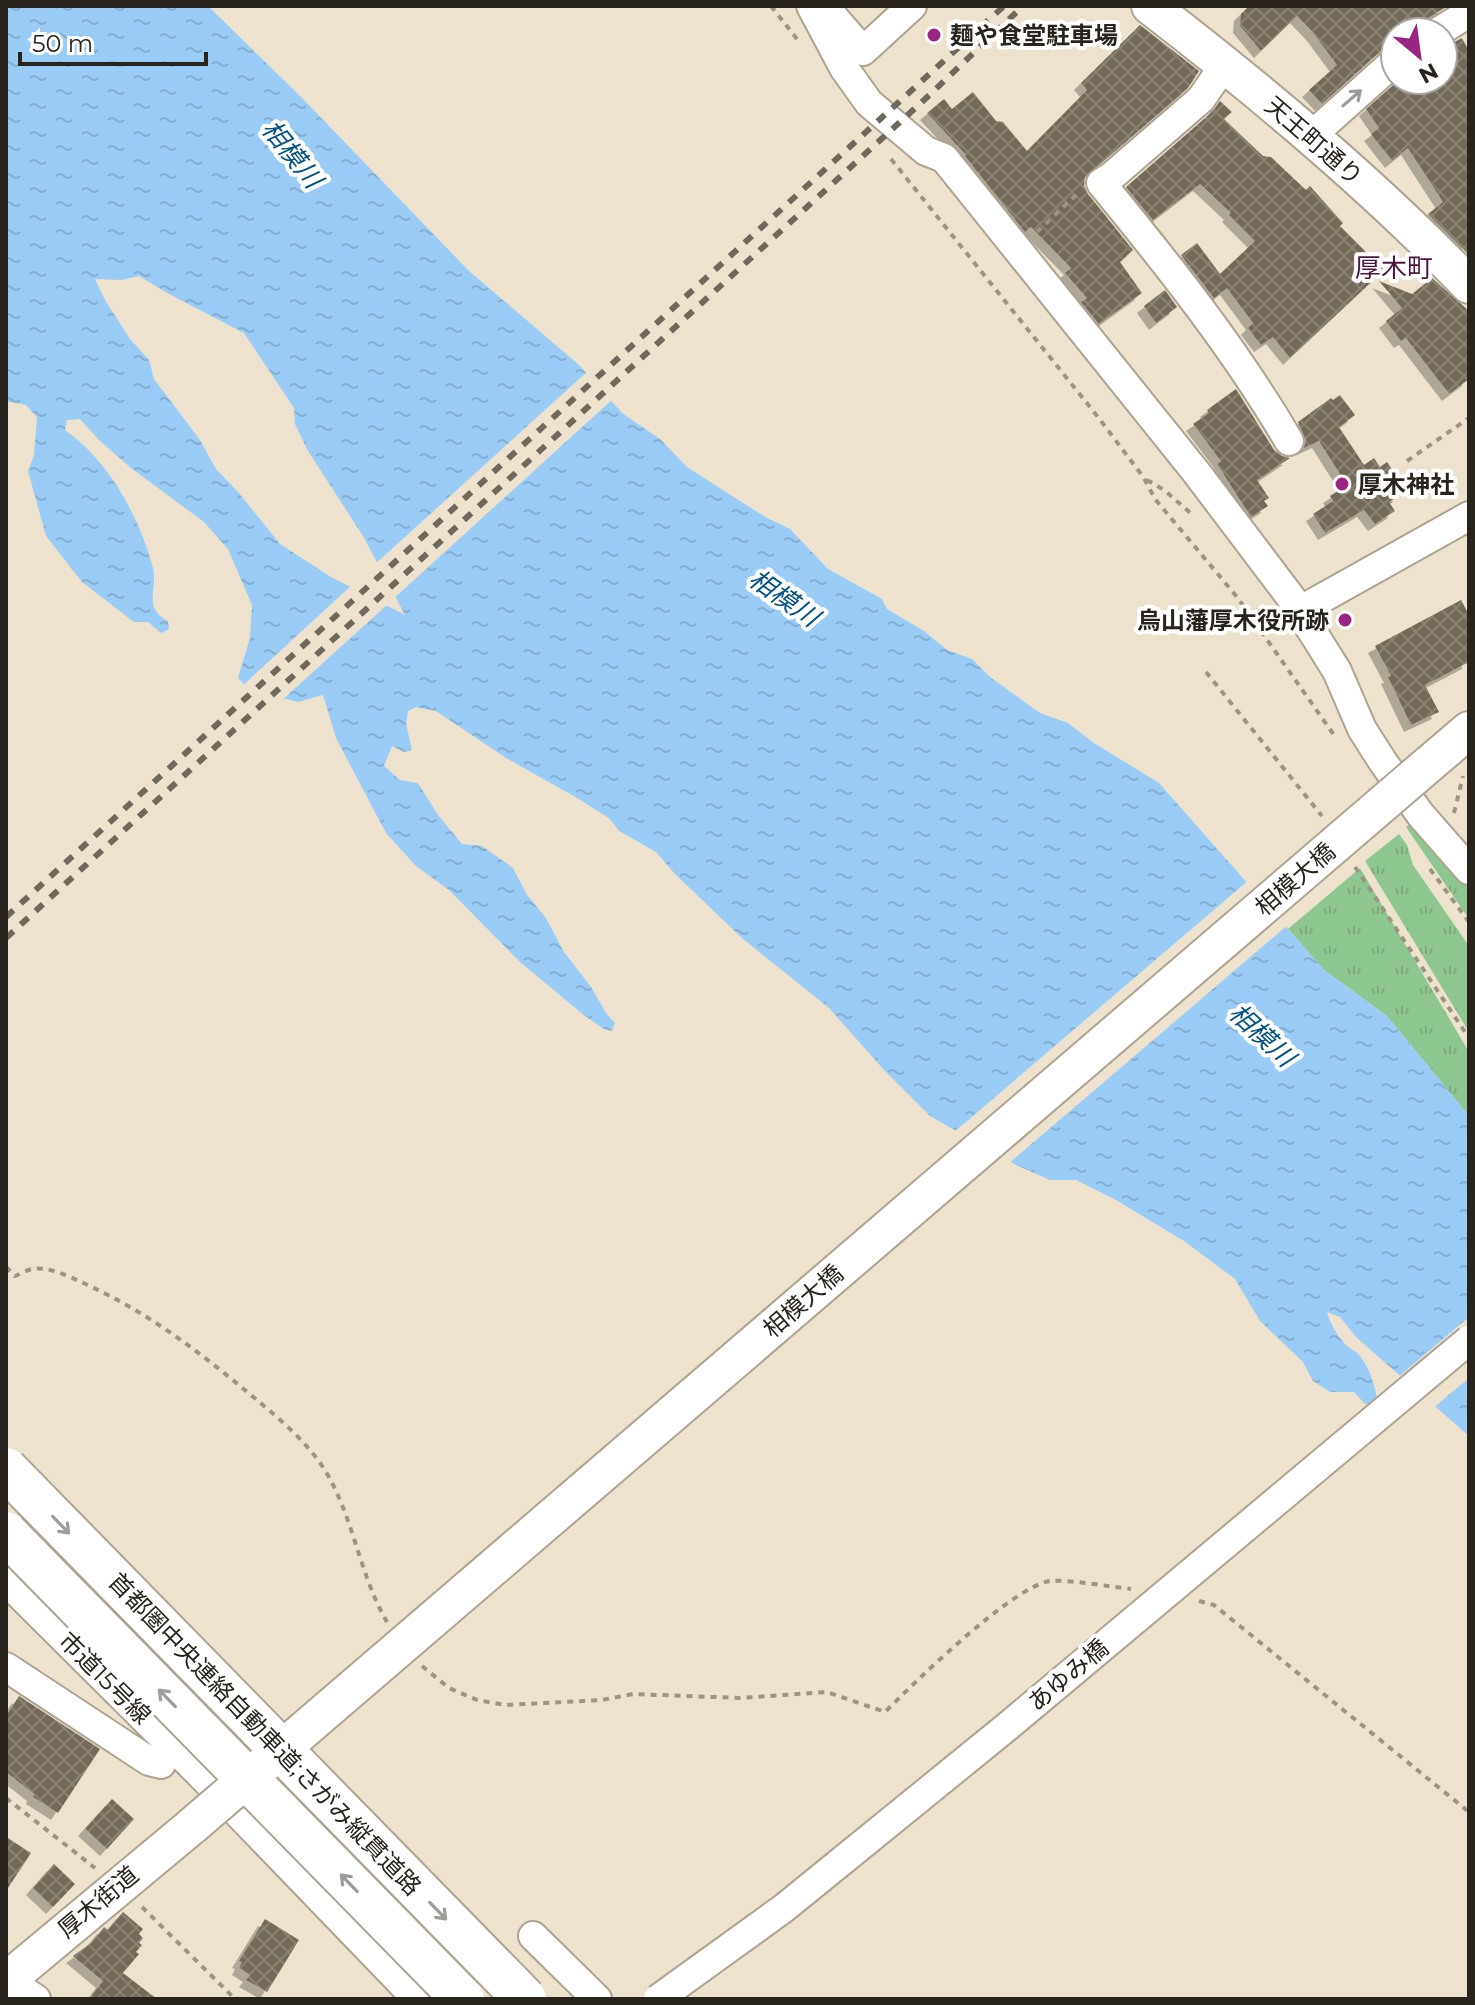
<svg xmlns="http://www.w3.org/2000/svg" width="1475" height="2005" viewBox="0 0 1475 2005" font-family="Montserrat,'Noto Sans JP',sans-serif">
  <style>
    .grass { fill: url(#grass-tufts) }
    .water { fill: url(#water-ripples); fill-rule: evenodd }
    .pier { fill: #ede2ce }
    .building { fill: url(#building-cross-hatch); filter: url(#shadow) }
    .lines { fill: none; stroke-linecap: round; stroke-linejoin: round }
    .minor-casing { stroke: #ada390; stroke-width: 32 }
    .major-casing { stroke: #ada390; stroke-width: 40 }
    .path { stroke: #9c9485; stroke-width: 4; stroke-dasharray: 6 6; stroke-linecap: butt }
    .minor { stroke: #fff; stroke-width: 28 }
    .major { stroke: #fff; stroke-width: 36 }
    .rail { stroke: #6f685d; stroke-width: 6; stroke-dasharray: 10 10; stroke-linecap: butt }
    .minor-bridge-casing { stroke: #ada390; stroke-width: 32; stroke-linecap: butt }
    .major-bridge-casing { stroke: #ada390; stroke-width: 40; stroke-linecap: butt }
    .highway-bridge-casing { stroke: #ada390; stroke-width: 46; stroke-linecap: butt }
    .minor-bridge { stroke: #fff; stroke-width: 28 }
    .major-bridge { stroke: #fff; stroke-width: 36 }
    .highway-bridge { stroke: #fff; stroke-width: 42 }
    .oneway { stroke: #9e9c99 }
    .poi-dot { fill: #992581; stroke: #fff; stroke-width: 3 }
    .labels { text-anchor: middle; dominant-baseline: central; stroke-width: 8; stroke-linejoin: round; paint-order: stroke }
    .poi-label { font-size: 24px; font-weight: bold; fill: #28241d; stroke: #fff; text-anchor: start }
    .street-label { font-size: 24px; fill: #28241d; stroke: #fff }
    .water-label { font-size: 26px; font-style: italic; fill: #035383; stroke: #fff }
    .neighbourhood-label { font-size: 26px; fill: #4c1540; stroke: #fff }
  </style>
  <defs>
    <pattern id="grass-tufts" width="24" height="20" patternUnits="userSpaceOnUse" patternTransform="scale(2)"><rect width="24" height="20" fill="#8ec692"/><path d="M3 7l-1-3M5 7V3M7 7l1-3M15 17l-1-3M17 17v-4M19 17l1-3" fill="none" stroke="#7aaa7d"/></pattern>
    <pattern id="water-ripples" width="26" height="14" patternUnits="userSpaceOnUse" patternTransform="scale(2)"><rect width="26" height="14" fill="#99ccf6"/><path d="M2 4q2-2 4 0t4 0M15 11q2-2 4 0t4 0" fill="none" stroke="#84afd2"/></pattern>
    <pattern id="building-cross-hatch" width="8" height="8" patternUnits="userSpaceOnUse" patternTransform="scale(2)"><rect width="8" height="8" fill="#736a58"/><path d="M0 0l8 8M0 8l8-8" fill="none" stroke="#8a8376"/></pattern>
    <filter id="shadow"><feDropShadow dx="-7" dy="7" stdDeviation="0" flood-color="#0004"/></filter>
  </defs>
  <rect width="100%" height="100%" fill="#ede2ce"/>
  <path class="grass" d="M1414 821 1449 868 1469 886V919L1406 827Z
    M1399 834 1407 845 1413 865 1469 946V1032L1365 861Z
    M1360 868 1469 1052V1116L1387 1016 1324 970 1288 929Z"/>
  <path class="water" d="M6 6H208L301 97 469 271 579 365 622 413 660 439 687 467 765 517 790 529 828 569 882 599 887 609 924 631 947 650 972 659 990 677 1040 713 1068 723 1094 743 1159 783 1324 970 1387 1016 1469 1116V1436L1357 1338 1340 1317 1327 1312C1330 1323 1337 1336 1346 1345 1350 1349 1357 1351 1360 1356 1371 1370 1375 1387 1378 1404H1365L1354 1392H1330L1313 1381 1303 1362 1260 1321 1235 1279 1184 1241 1116 1200 1076 1180H1050L1016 1165 930 1116 884 1070 829 1008 743 939 675 874 656 852 619 831 610 819 579 799 506 758 436 711 416 707 408 711 406 724 412 750 404 752 392 746 384 766 400 780 418 783 438 815 462 844 482 846 513 868 527 895 546 918 564 952 591 987 606 1013 615 1023 612 1031 604 1029 585 1016 520 962 449 890 416 866 386 833 336 738 323 695 298 702 250 690 238 678 250 638 252 605 228 549 204 522 131 468 99 440 80 419 67 420 65 430C109 461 139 516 153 568 158 590 142 608 168 621L169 629 161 633 148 622H134L82 582 46 536 28 471 34 455 37 417 26 405 6 401ZM139 276 167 293 244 333 294 408 295 424 308 451 363 536 405 615 331 577 280 544 238 492 216 469 200 440 154 379 149 360 130 339 105 300 95 279 121 280Z"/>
  <path class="pier" d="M589 370 614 398 392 600 373 566Z
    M353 584 388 604 280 702 249 694 241 687Z
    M1250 879 1289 924 1007 1165 953 1133Z
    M1469 1317V1378L1432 1409 1397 1378Z"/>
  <path class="building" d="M1249 6H1448L1428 18 1417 32H1395V44L1384 48 1322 104 1309 90 1337 65 1314 34 1297 16 1261 51 1240 26 1241 14Z
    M1140 25 1199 71 1188 88 1085 177 1084 186 1088 194 1133 250 1120 262 1142 293 1099 324 1081 302 1087 298 1065 273 1071 268 1031 227 1025 232 965 156 966 155 927 113 944 99 952 109 973 92 996 121 1003 122 1027 151 1087 90 1081 83Z
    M1462 38 1469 51V255L1428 214 1443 202 1408 148 1392 161 1371 134 1379 128 1366 109 1399 80H1443V48Z
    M1220 101 1232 112 1224 119 1263 156 1271 157 1306 190 1310 186 1343 223 1340 226 1384 270 1290 358 1273 337 1261 345 1248 328 1253 323 1227 288 1214 298 1181 255 1197 243 1220 274 1255 241 1229 215 1231 213 1200 184 1153 220 1126 187 1212 112Z
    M1432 278 1469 311V379L1449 394 1406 338 1401 341 1386 321 1402 308 1379 281 1412 294Z
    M1165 290 1177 307 1156 323 1144 306Z
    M1236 389 1274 450 1282 456 1290 458 1257 480 1269 498 1264 501 1268 506 1251 517 1217 464 1221 461 1193 424 1209 413 1207 410Z
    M1340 395 1355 415 1339 427 1364 465 1374 458 1380 467 1387 462 1400 481 1393 485 1400 495 1389 502 1395 511 1375 524 1364 510 1325 533 1313 514 1333 501 1330 496 1347 485 1319 441 1304 448 1306 440 1298 422 1331 398 1333 400Z
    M1461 600 1469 615V662L1425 685 1439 712 1411 725 1388 677 1391 676 1375 646Z
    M19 1696 100 1749 58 1813 33 1797 34 1794 6 1772V1716Z
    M112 1799 134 1819 107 1849 85 1829Z
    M6 1837 31 1853 6 1891Z
    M54 1864 75 1884 53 1907 33 1888Z
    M123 1912 143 1929 139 1934 143 1938 139 1943 142 1945 136 1952 139 1954 123 1973 157 1999H89L103 1981 73 1956 91 1943 104 1927 108 1930Z
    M265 1919 299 1940 267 1992 246 1980 250 1975 239 1968 242 1962 239 1961Z"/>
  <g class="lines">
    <g class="minor-casing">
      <path id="minor" d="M811 6 844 68 869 103 926 151 944 158 1196 472 1292 599 1337 671 1362 729 1383 762 1420 814 1469 870
        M824 6 863 51 912 6
        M1438 32 1469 13
        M1225 64 1201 99 1112 176 1101 183C1169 266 1235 349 1289 441
        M1311 136 1395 61
        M1301 610 1469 516
        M6 1581 202 1776 417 1999
        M6 1667 149 1761 161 1764
        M533 1936 597 1999
        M24 1991 36 1999"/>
    </g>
    <g class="major-casing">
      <path id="major" d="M1150 6C1262 92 1371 183 1469 285
        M1415 776 1469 730
        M6 1981 192 1826"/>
    </g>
    <path class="path" d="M771 6 797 39
      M891 159 1098 417 1144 478 1155 499 1237 597 1334 735
      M1037 232 1077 194
      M1407 461 1469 418
      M1147 480 1164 490 1194 516
      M1206 672 1322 816
      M1454 813 1463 776
      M1355 867 1469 1038
      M1430 869 1469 922
      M6 1267 15 1276C20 1274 27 1270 32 1269 47 1266 66 1275 79 1281 146 1311 196 1349 252 1396 275 1415 299 1435 318 1460 353 1508 357 1571 387 1622
      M1199 1601 1214 1605 1469 1812
      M422 1666 449 1688 477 1700 506 1705 602 1700 633 1694 740 1698 827 1692 885 1712C914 1683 1013 1586 1050 1581 1068 1579 1111 1587 1131 1589
      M6 1798 95 1868
      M142 1907 235 1999"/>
    <use href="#minor" class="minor"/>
    <use href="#major" class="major"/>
    <path class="rail" d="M6 917 1004 6
      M6 938 922 102 1023 6"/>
    <g class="minor-bridge-casing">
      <path id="minor-bridge" d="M658 1999 784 1908 1008 1726 1469 1340"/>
    </g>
    <g class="major-bridge-casing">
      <path id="major-bridge" d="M192 1826 1415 776"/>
    </g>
    <g class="highway-bridge-casing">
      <path id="highway-bridge" d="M6 1469 525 1999
        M6 1533 463 1999"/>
    </g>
    <use href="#minor-bridge" class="minor-bridge"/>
    <use href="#major-bridge" class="major-bridge"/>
    <use href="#highway-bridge" class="highway-bridge"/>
  </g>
  <defs><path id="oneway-shaft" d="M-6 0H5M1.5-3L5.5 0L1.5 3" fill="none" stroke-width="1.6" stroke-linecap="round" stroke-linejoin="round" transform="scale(2)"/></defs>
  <g class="oneway">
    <use href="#oneway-shaft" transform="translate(1352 98) rotate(-41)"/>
    <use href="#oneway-shaft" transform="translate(61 1525) rotate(46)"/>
    <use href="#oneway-shaft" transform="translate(167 1698) rotate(-134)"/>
    <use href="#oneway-shaft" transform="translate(349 1883) rotate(-134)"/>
    <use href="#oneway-shaft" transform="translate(438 1911) rotate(46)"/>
  </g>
  <g class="poi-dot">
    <circle cx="934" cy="35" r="8"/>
    <circle cx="1342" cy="484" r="8"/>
    <circle cx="1345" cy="620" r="8"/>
  </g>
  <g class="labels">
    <g class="poi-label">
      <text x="950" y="35">麺や食堂駐車場</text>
      <text x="1358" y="484">厚木神社</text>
      <text x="1329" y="620" text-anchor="end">烏山藩厚木役所跡</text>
    </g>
    <g class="street-label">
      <text transform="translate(1314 141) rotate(41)">天王町通り</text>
      <text transform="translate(1295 879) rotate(-41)">相模大橋</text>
      <text transform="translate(803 1301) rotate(-41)">相模大橋</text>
      <text transform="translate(1068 1675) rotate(-40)">あゆみ橋</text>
      <text transform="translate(105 1678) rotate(45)">市道15号線</text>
      <text transform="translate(265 1734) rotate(46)">首都圏中央連絡自動車道;さがみ縦貫道路</text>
      <text transform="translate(98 1902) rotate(-40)">厚木街道</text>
    </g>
    <g class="water-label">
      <text transform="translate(292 154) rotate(51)">相模川</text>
      <text transform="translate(784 598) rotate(35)">相模川</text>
      <text transform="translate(1262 1035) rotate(43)">相模川</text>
    </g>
    <g class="neighbourhood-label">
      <text x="1394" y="268">厚木町</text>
    </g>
  </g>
  <rect width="1475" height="2005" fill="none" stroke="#28241d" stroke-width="16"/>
  <g transform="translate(1419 56) rotate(151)"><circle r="38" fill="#ffffff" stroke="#a9a7a5" stroke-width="2"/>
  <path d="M0-6L14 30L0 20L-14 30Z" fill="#992581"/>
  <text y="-12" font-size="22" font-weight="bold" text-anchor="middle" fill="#28241d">N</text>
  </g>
  <path d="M20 52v12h186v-12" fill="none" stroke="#28241d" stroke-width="4"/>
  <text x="32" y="52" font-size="24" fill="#28241d" stroke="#ffffff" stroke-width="6" paint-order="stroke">50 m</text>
</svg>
